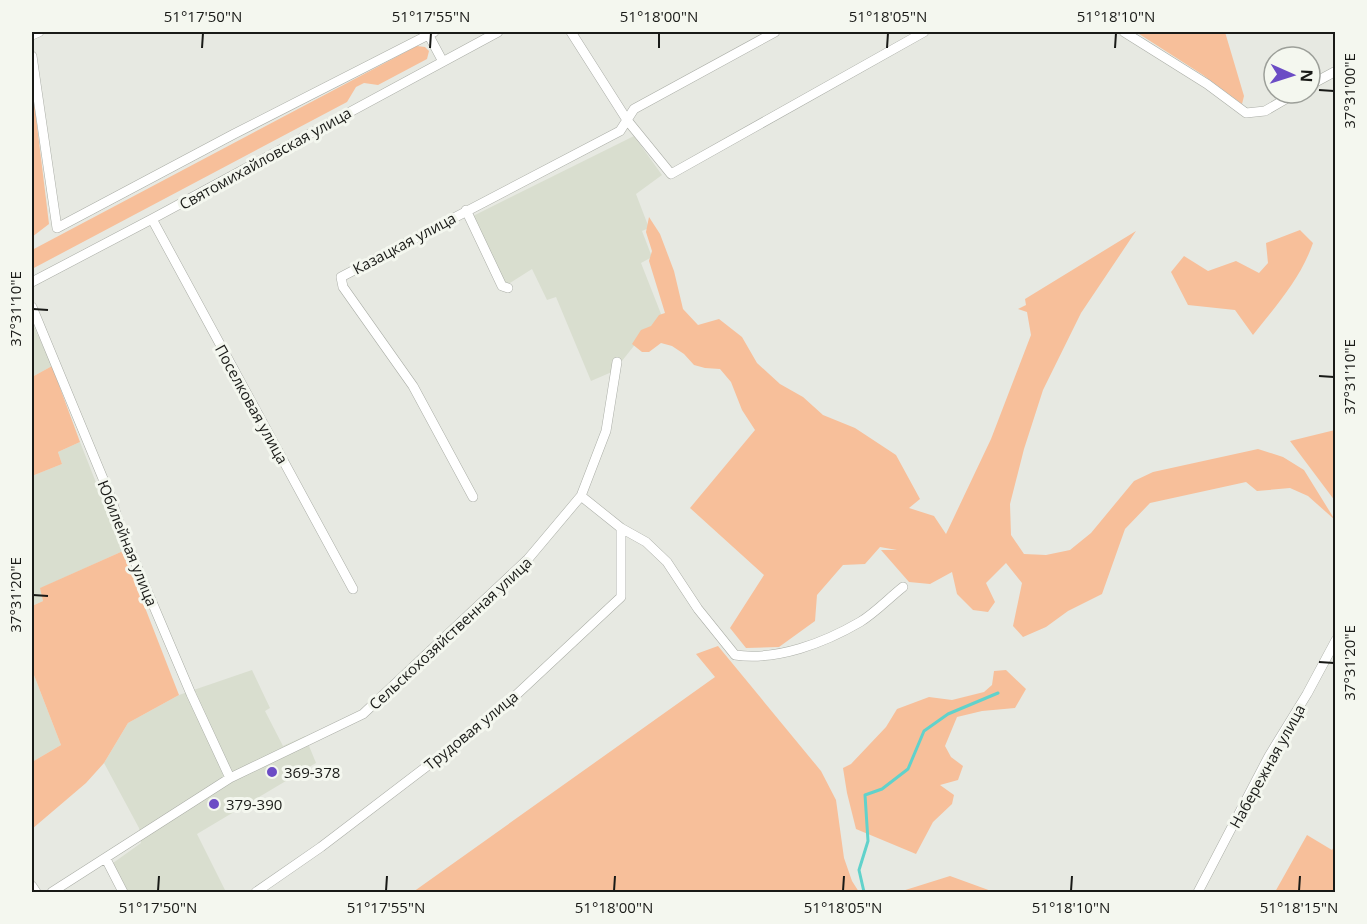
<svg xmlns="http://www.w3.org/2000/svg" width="1367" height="924" viewBox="0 0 1367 924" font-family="'Open Sans',sans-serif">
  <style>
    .built { fill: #d9decf }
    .green { fill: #f7bf9a }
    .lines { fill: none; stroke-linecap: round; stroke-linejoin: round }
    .stream { stroke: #61d2cb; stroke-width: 3 }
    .street-casing { stroke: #aaada6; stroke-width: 10 }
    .street { stroke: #fff; stroke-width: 9 }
    .ticks { fill: none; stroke: #191a17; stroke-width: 2 }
    .poi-dot { fill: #6b4cc5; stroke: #f4f7ef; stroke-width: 2 }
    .labels { text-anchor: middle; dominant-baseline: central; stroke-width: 6; stroke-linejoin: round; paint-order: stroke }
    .street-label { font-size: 15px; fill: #191a17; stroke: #f4f7ef }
    .poi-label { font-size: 15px; fill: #191a17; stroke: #f4f7ef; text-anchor: start }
    .neatline { fill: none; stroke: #191a17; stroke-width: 2 }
    .ticks-label { font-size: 15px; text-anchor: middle; fill: #191a17 }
  </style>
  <rect width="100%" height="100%" fill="#e7e9e2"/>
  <path class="built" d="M634 136 662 175 636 194 649 228 642 231 652 257 641 263 663 319 637 342 614 371 591 381 556 297 547 300 532 269 507 285 503 283 473 216Z
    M32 322 52 366 32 377Z
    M80 442 123 551 41 588 43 601 32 606V476L62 464 58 452Z
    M32 670 61 745 32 762Z
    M252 670 270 708 265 711 283 746 305 736 316 763 197 834 226 892H128L113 863 141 843 139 828 104 763 128 723 179 695Z"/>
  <path class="green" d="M1136 32H1225L1244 96 1242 104 1203 75Z
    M417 46 425 47 429 51 427 59 378 85 364 83 356 87 347 102 32 269V250Z
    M32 84 49 224 32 237Z
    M649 217 660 234 674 271 683 309 698 325 719 319 742 337 757 363 780 384 803 397 823 415 855 428 896 455 920 499 909 508 934 516 946 534 991 439 1031 335 1027 312 1018 309 1026 305 1025 299 1136 231 1081 313 1043 390 1024 449 1010 504 1011 535 1024 554 1046 555 1070 550 1091 533 1134 481 1153 472 1258 449 1283 457 1304 470 1335 520 1308 496 1290 488 1257 491 1246 482 1150 503 1125 529 1102 594 1068 611 1046 627 1023 637 1013 626 1022 583 1006 563 986 583 995 602 988 612 973 610 957 594 952 572 930 584 909 582 881 550H897L880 547 865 564 843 565 817 595 815 621 779 647 746 648 730 628 764 575 690 508 755 430 742 410 731 382 720 369 705 368 694 365 684 354 672 346 661 343 649 352H642L632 344 641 330 651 326 659 315 665 313 649 261 652 251 646 232Z
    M1300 230 1313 243C1301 278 1276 306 1253 335L1235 310 1188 305 1171 272 1184 256 1208 271 1236 261 1259 273 1268 263 1266 243Z
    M52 366 80 442 58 452 62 464 32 476V377Z
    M1335 430H1336L1335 501 1290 441Z
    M123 551 179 695 128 723 104 763 86 783 32 829V762L61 745 32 670V606L43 601 40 588Z
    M718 646 821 771 836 800 844 858 852 881 859 892H413L715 677 696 654Z
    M1006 670 1026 689 1015 708 982 711 957 717 945 746 951 757 963 766 958 780 940 785 954 795 952 804 933 822 916 854 856 829 847 793 843 768 851 764 886 727 897 709 929 697 952 700 984 692 992 685 994 671Z
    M1307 835 1332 850 1335 845V892H1275Z
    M950 876 994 892H899Z"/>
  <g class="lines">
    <path class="stream" d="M864 892 859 870 868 841 865 795 882 789 908 769 924 731 948 714 998 693"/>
    <g class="street-casing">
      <path id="street" d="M427 32 442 60
        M571 32 627 120 671 174 924 32
        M1124 32 1207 84 1246 113 1265 111 1296 93
        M32 35 39 32
        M32 56 57 228 234 134 434 32
        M1310 85 1336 71
        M466 210 502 286 508 288
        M152 219 353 589
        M32 282 152 219 498 32
        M32 307 111 498 121 529 191 694 230 778
        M581 496 621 528 646 542 667 562 698 609 735 655C777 661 824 643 860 622 875 613 889 598 903 587
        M473 497 413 386 343 287 341 277 620 131 634 109 775 32
        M106 859 123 892
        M32 886 36 892
        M52 892 230 778 363 714 528 559 581 496 606 431 617 362
        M256 892 321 847 498 712 621 597V528
        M1198 892 1269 756 1307 694 1336 640"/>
    </g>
    <use href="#street" class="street"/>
  </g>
  <path class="ticks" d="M202 48 203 33M430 48 431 33M659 48V33M887 48 888 33M1115 48 1116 33M1319 90 1334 91M33 309 48 310M1319 376 1334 377M33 595 48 596M1319 662 1334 663M158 891 159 876M386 891 387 876M614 891 615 876M843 891 844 876M1071 891 1072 876M1299 891 1300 876"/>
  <g class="poi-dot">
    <circle cx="272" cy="772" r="6"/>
    <circle cx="214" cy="804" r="6"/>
  </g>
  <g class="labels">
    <g class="street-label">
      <text transform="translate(265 158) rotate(-29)">Святомихайловская улица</text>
      <text transform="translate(404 243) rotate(-28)">Казацкая улица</text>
      <text transform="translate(252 404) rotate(61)">Поселковая улица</text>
      <text transform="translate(128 543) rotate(68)">Юбилейная улица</text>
      <text transform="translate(450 633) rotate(-43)">Сельскохозяйственная улица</text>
      <text transform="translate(471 730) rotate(-39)">Трудовая улица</text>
      <text transform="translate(1267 766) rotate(-61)">Набережная улица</text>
    </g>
    <g class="poi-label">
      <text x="284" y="772">369-378</text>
      <text x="226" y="804">379-390</text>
    </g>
  </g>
  <rect width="1367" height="924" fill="none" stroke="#f4f7ef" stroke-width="66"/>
  <g transform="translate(1292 75) rotate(93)"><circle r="28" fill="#f4f7ef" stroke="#9c9f99" stroke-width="1.5"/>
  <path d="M0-4.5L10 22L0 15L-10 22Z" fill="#6b4cc5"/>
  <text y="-9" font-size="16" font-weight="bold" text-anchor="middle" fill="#191a17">N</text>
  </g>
  <rect x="33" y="33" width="1301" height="858" class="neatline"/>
  <g class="ticks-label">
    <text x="203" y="22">51°17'50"N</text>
    <text x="431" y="22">51°17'55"N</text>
    <text x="659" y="22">51°18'00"N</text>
    <text x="888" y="22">51°18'05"N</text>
    <text x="1116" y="22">51°18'10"N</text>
    <text transform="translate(1350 91) rotate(-90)" y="5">37°31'00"E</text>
    <text transform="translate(16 309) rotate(-90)" y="5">37°31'10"E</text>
    <text transform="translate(1350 377) rotate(-90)" y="5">37°31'10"E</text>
    <text transform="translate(16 595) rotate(-90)" y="5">37°31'20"E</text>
    <text transform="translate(1350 663) rotate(-90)" y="5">37°31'20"E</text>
    <text x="158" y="913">51°17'50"N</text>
    <text x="386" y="913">51°17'55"N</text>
    <text x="614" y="913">51°18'00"N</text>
    <text x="843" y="913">51°18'05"N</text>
    <text x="1071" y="913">51°18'10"N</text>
    <text x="1299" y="913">51°18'15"N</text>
  </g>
</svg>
